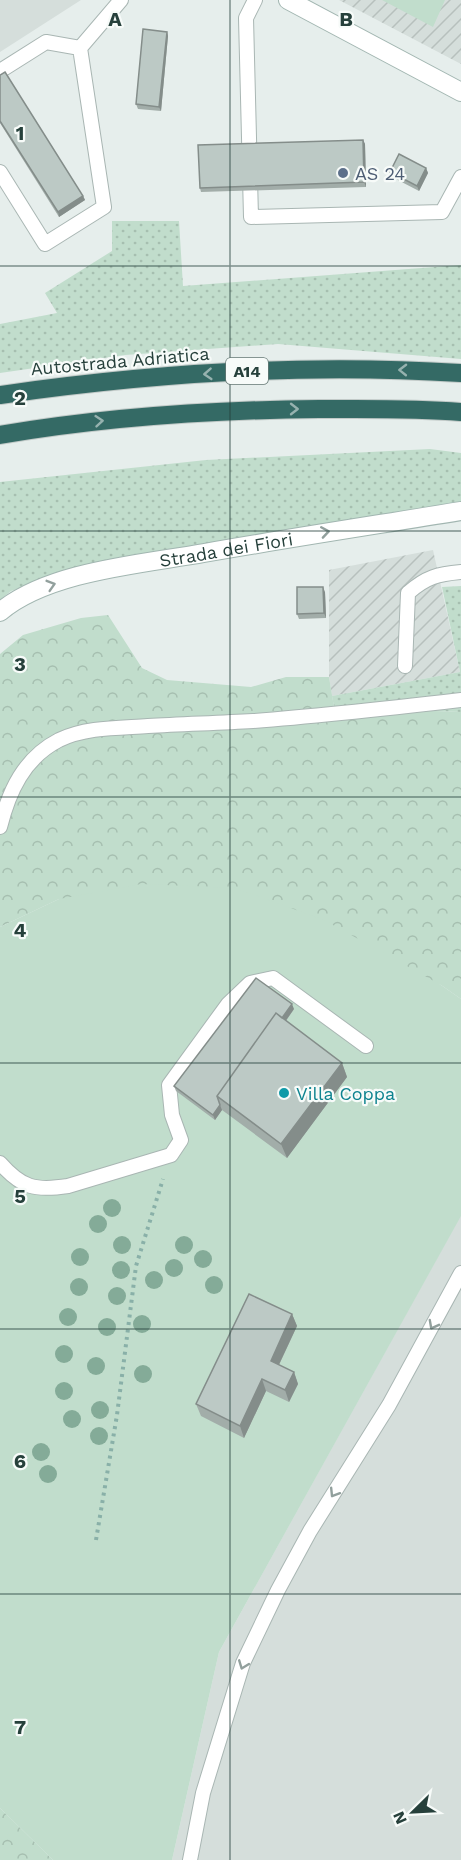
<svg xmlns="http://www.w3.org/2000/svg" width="461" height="1860" viewBox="0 0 461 1860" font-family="'Work Sans',sans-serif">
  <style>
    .built { fill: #d5dedb }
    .industrial { fill: url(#industrial-furrows) }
    .grass { fill: url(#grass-dots) }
    .forest { fill: url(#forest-crowns) }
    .garden { fill: #c1ddcc }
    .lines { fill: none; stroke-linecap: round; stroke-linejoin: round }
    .service-casing { stroke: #a9b6b3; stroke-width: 16 }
    .secondary-casing { stroke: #a2b6b1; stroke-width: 20 }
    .motorway-casing { stroke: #c2cac8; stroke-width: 20 }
    .path { stroke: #89b0a8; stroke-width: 4; stroke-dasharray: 3 4.5; stroke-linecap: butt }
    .service { stroke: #fff; stroke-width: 14 }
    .secondary { stroke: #fff; stroke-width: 18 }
    .motorway { stroke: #346a65; stroke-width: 18 }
    .tree { fill: #84ab98 }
    .wall { fill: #a2ada9 }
    .shaded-wall { fill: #848d8a }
    .building { fill: #bcc9c5; stroke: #848d8a; stroke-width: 1.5 }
    .oneway { stroke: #96b2af }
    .oneway2 { stroke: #92a09d }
    .grid { fill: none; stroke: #26403b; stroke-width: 1.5; stroke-opacity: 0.55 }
    .service-dot { fill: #5c6f8a; stroke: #f7fbf9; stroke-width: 2 }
    .culture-dot { fill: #0f9aa8; stroke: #f7fbf9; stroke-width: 2 }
    .labels { text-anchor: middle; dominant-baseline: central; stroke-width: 4.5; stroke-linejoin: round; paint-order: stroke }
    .shield { fill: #f7fbf9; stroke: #657874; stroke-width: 1.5 }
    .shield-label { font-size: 16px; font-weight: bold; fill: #26403b }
    .service-label { font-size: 18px; fill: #4e5e75; stroke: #f7fbf9; text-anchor: start }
    .street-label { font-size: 18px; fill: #26403b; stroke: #f7fbf9 }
    .culture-label { font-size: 18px; fill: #0d838f; stroke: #f7fbf9; text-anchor: start }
    .grid-label { font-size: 20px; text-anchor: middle; font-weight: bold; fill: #26403b; stroke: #f7fbf9; stroke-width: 4.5; stroke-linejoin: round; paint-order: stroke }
  </style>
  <defs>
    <pattern id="industrial-furrows" width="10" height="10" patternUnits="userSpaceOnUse" patternTransform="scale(1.5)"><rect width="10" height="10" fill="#d5dedb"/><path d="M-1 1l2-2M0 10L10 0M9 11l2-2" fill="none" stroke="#b7c0bd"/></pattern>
    <pattern id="grass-dots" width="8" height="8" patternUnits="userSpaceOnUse" patternTransform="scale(1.5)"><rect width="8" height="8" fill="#c1ddcc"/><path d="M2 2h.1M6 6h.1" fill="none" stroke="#a6bfb0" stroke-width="1.8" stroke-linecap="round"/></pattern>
    <pattern id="forest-crowns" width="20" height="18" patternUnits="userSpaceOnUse" patternTransform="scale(1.5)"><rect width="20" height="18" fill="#c1ddcc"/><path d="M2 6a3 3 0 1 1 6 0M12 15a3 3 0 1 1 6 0" fill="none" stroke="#a6bfb0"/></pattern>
  </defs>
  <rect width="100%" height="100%" fill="#e6eeec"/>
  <path class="built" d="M0 0H81L0 52Z
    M461 1215V1860H172L219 1652Z"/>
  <path class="industrial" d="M339 0H461V64Z
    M433 550 460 672 332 696 329 677V570Z"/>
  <path class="grass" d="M112 221H179L183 286 461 265V359L278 344 125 355 0 373V324L57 313 45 293 112 251Z
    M430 449 461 453V507L47 578 11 591 0 600V482L206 460Z
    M461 586V712L334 707 332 696 460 672 442 587Z"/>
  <path class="forest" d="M108 615 142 668 167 680 251 687 286 677H329L334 707 461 712V999L441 985 59 899 0 927V654L23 635 81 618Z
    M0 1808 53 1860H0Z"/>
  <path class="garden" d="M382 0H445L433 27Z
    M141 884 235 888 324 920 441 985 461 999V1216L219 1652 172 1860H53L0 1808V927L59 899Z"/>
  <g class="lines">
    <g class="service-casing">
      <path id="service" d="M255 0 246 18 251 217 442 212 461 177
        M0 71 46 42 80 48
        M0 172 45 244 104 207 80 48 121 0
        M405 666 408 593C426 577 438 574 461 572
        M0 827C9 791 24 758 59 740 86 727 119 728 148 726 183 724 218 723 253 721 322 716 392 708 461 700
        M0 1163C22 1188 35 1191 68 1186L171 1155 181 1140 172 1115 169 1085 228 1004 250 983 273 978 366 1046
        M190 1860 203 1793 243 1663 278 1590 310 1531 389 1405 461 1273"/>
    </g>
    <g class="secondary-casing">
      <g id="secondary">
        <path d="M288 0 461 92"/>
        <path id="s1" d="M0 612C48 571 143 564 204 553 290 538 375 525 461 511"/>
      </g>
    </g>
    <g class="motorway-casing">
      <path id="motorway" d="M0 395C152 373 307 363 461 373
        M0 435C105 417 213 410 319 409 366 409 414 408 461 412"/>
    </g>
    <path class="path" d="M96 1540 117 1415 136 1266 163 1179"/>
    <use href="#service" class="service"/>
    <use href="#secondary" class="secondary"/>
    <use href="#motorway" class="motorway"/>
  </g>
  <g class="tree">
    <circle cx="112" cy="1208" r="9"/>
    <circle cx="98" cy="1224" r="9"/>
    <circle cx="122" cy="1245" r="9"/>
    <circle cx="184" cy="1245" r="9"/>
    <circle cx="80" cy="1257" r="9"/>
    <circle cx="203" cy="1259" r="9"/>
    <circle cx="174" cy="1268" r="9"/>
    <circle cx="121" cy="1270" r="9"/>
    <circle cx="154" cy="1280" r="9"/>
    <circle cx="214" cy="1285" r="9"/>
    <circle cx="79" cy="1287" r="9"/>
    <circle cx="117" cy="1296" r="9"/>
    <circle cx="68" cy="1317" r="9"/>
    <circle cx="142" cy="1324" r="9"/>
    <circle cx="107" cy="1327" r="9"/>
    <circle cx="64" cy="1354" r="9"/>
    <circle cx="96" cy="1366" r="9"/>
    <circle cx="143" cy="1374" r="9"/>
    <circle cx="64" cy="1391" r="9"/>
    <circle cx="100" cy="1410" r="9"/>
    <circle cx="72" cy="1419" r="9"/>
    <circle cx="99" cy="1436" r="9"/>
    <circle cx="41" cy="1452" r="9"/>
    <circle cx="48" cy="1474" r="9"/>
  </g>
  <path class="wall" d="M167 32 168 36 161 111 138 109 136 104Z
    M0 75 83 196 85 200 59 217 0 123Z
    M363 140 365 144 366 187 201 192 200 188Z
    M426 168 428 173 419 191 392 177 390 172Z
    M325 592 326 618 299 619 297 614Z
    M294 1009 286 1021 342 1063 347 1077 287 1158 222 1110 215 1120 176 1091 174 1086Z
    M292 1314 297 1326 279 1365 294 1372 298 1384 289 1402 266 1391 244 1438 201 1416 196 1404Z"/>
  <path class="shaded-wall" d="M167 32 168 36 161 111 159 107Z
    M363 140 365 144 366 187 364 182Z
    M426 168 428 173 419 191 417 186Z
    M83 196 85 200 59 217 58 212Z
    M323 587 325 592 326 618 324 613Z
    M292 1004 294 1009 227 1103 223 1101Z
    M342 1063 347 1077 287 1158 281 1144Z
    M220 1105 222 1110 215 1120 213 1115Z
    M292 1314 297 1326 275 1373 271 1361Z
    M294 1372 298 1384 289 1402 285 1390Z
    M262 1379 266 1391 244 1438 240 1426Z"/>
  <path class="building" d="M143 29 167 32 159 107 136 104Z
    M5 72 83 196 58 212 0 121V75Z
    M363 140 364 182 200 188 198 145Z
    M399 154 426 168 417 186 390 172Z
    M297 587H323L324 613 297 614Z
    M256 978 292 1004 282 1018 276 1013 217 1096 220 1105 213 1115 174 1086Z
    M276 1013 342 1063 281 1144 217 1096Z
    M249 1294 292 1314 271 1361 294 1372 285 1390 262 1379 240 1426 196 1404Z"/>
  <defs><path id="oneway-chevron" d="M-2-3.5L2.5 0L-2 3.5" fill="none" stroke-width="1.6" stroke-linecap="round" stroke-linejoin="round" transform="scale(1.5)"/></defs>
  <g class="oneway">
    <use href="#oneway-chevron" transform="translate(403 370) rotate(-179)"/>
    <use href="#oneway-chevron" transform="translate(208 374) rotate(176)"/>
    <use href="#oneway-chevron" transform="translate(294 409)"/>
    <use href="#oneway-chevron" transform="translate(99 421) rotate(-5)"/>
  </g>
  <g class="oneway2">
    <use href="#oneway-chevron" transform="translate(325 532) rotate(-9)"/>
    <use href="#oneway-chevron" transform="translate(51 585) rotate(-17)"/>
    <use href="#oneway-chevron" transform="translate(433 1325) rotate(118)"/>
    <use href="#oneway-chevron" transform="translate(334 1493) rotate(122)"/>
    <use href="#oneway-chevron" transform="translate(243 1665) rotate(111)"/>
  </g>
  <path class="grid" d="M230 0V1860M0 266H461M0 531H461M0 797H461M0 1063H461M0 1329H461M0 1594H461"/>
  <circle class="service-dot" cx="343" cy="173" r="6"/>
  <circle class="culture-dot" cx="284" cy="1093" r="6"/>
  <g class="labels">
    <rect class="shield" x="226" y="358" width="42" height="26" rx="4.5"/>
    <g class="shield-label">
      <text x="247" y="371">A14</text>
    </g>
    <g class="service-label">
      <text x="355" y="173">AS 24</text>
    </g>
    <g class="street-label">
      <text transform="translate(120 361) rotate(-5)">Autostrada Adriatica</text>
      <text stroke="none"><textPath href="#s1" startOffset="237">Strada dei Fiori</textPath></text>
    </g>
    <g class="culture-label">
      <text x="296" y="1093">Villa Coppa</text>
    </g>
  </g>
  <g class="grid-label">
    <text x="115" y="26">A</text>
    <text x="346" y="26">B</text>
    <text x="20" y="140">1</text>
    <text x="20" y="405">2</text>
    <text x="20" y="671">3</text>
    <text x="20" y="937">4</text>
    <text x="20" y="1203">5</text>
    <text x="20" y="1468">6</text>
    <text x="20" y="1734">7</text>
  </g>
  <g transform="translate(413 1812) rotate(246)" stroke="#f7fbf9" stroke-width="4.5" paint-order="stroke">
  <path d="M0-4.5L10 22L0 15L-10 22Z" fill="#26403b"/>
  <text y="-9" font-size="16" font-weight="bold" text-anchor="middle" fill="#26403b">N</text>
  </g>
</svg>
